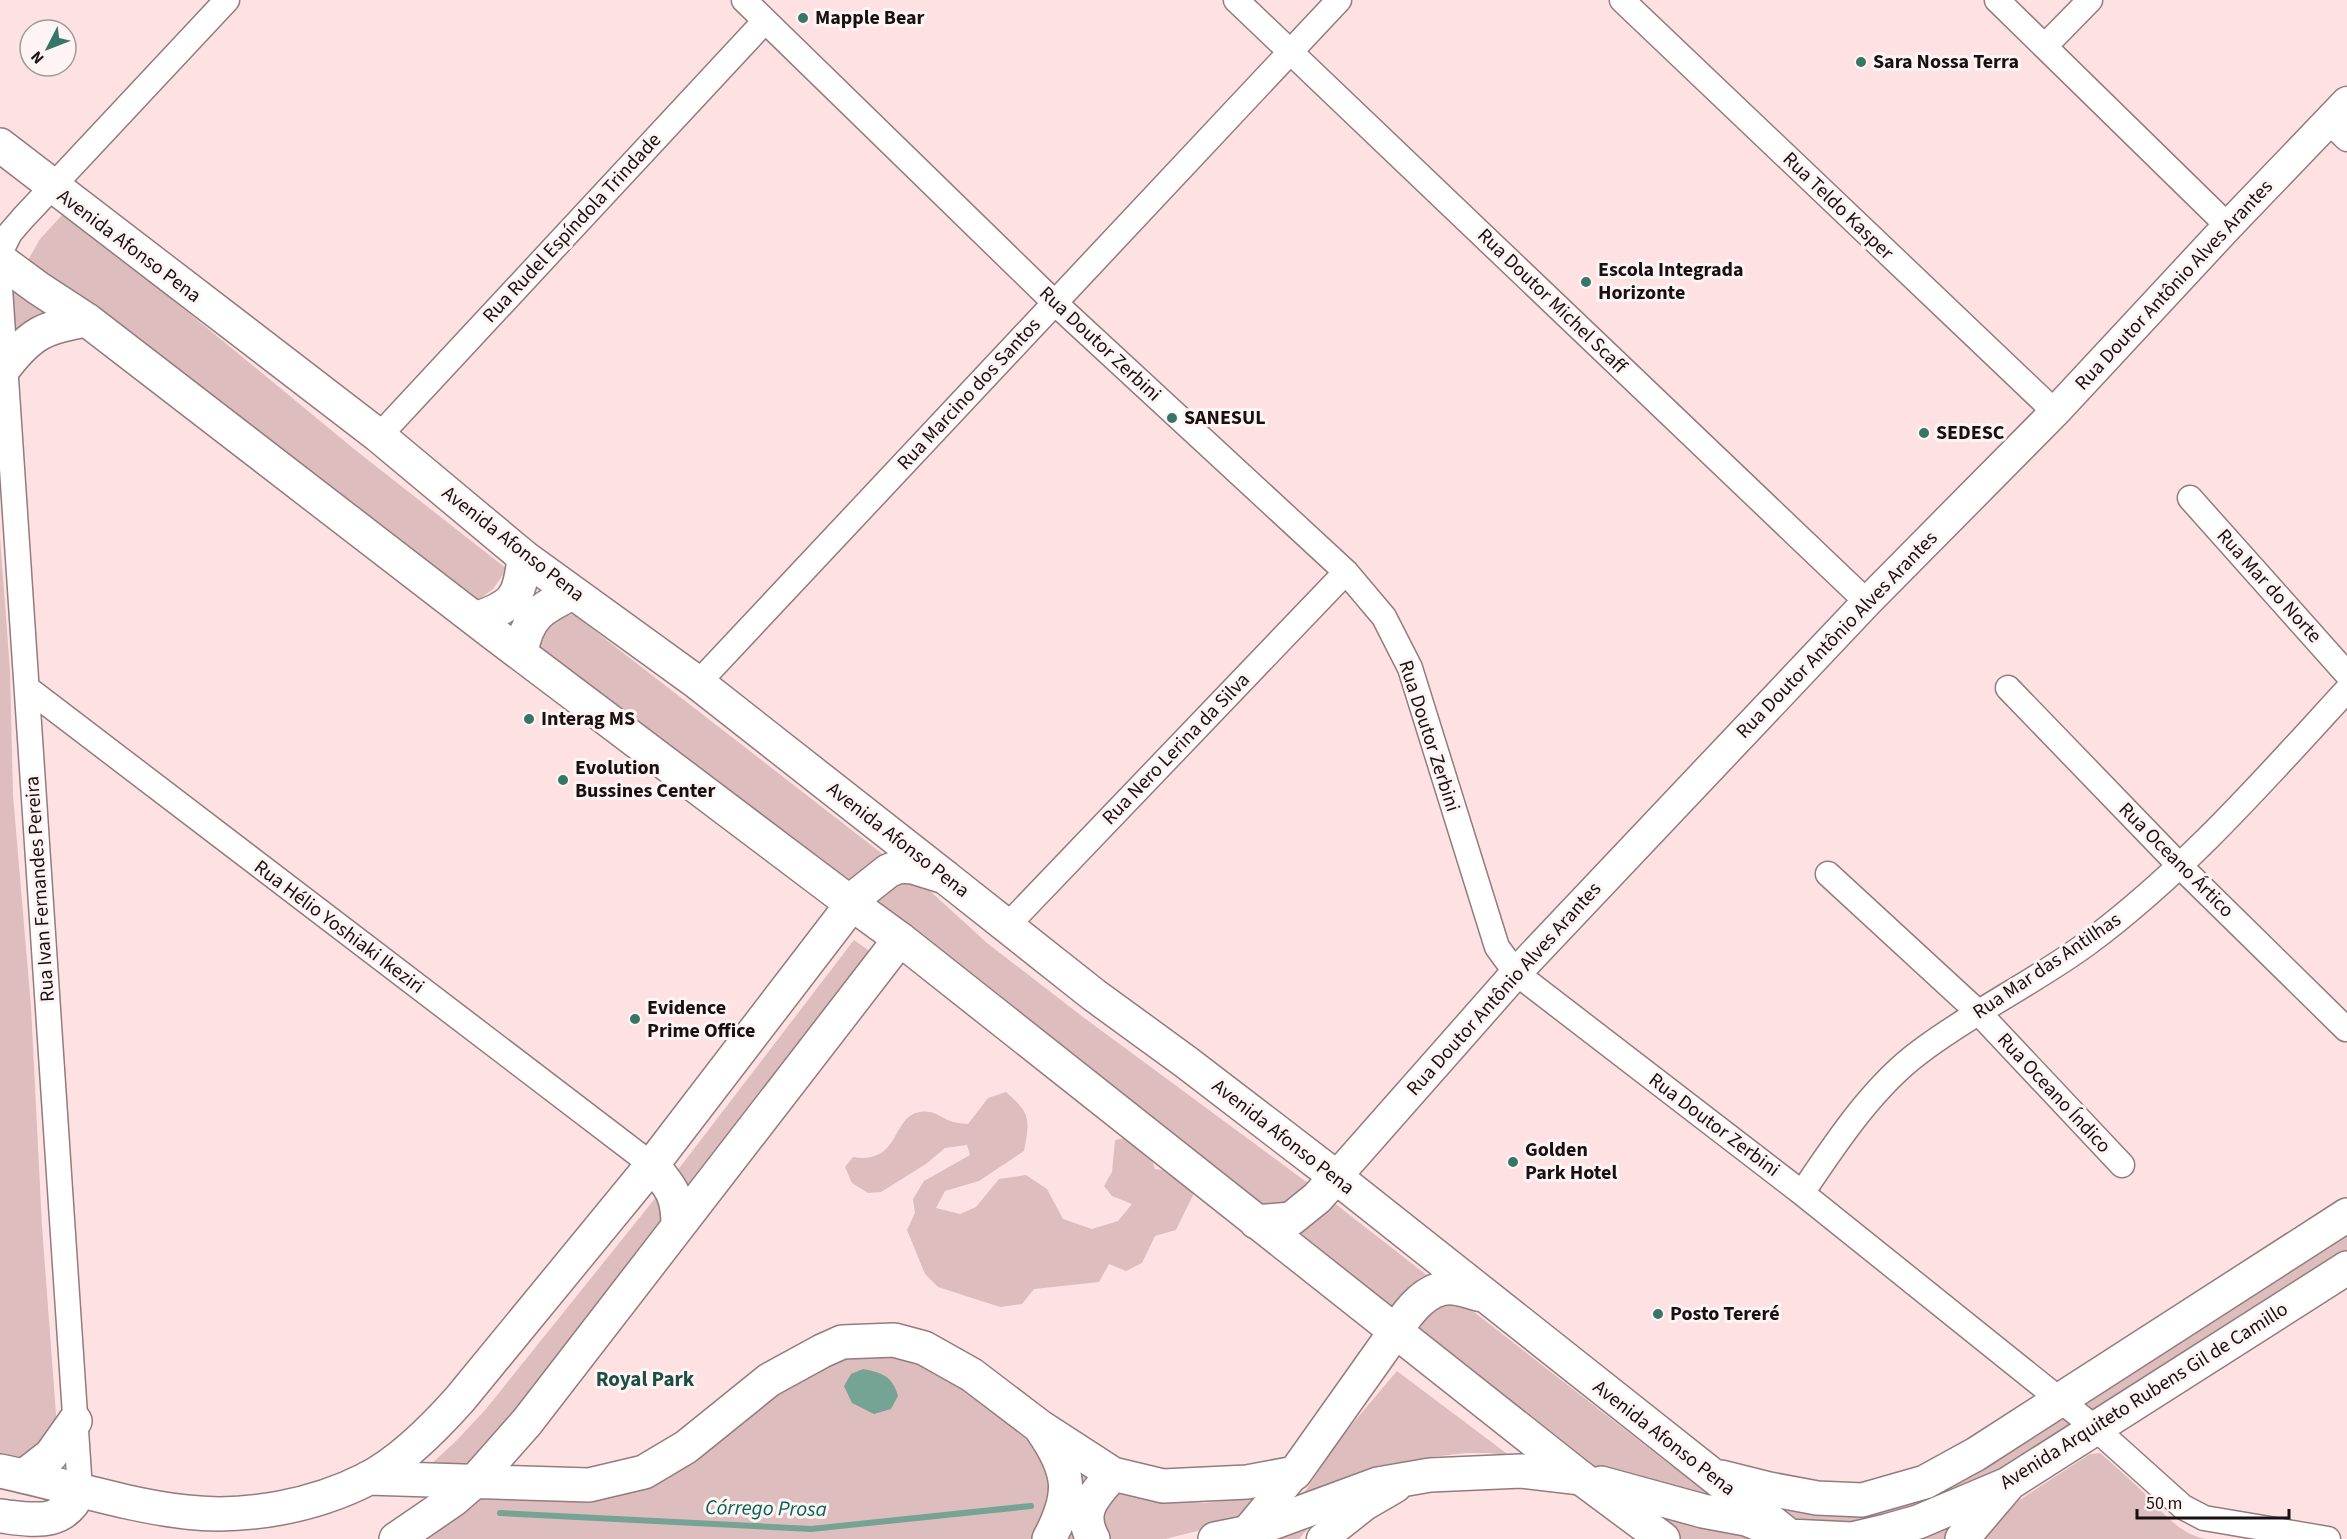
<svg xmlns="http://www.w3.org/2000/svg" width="2347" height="1539" viewBox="0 0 2347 1539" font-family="'Source Sans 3',sans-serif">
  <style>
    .green { fill: #ddbdbe }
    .water { fill: #75a495 }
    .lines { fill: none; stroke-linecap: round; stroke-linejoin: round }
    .stream { stroke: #75a495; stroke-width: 6 }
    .minor-casing { stroke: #947b7c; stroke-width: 27 }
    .tertiary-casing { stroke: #947b7c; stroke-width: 33 }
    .secondary-casing { stroke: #947b7c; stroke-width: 36 }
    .primary-casing { stroke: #947b7c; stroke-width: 36 }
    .minor { stroke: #fff; stroke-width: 24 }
    .tertiary { stroke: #fff; stroke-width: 30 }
    .secondary { stroke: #fff; stroke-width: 33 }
    .primary { stroke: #fff; stroke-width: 33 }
    .poi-dot { fill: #367664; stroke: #fff4f4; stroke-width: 2 }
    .labels { text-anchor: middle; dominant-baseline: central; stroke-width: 6; stroke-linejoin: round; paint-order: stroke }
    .poi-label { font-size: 20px; font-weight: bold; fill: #191011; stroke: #fff4f4; text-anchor: start }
    .street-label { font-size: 20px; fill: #191011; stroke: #fff4f4 }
    .neighbourhood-label { font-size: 21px; font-weight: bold; fill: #1b4f41; stroke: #fff4f4 }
    .water-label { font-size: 21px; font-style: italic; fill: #036451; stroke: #fff4f4 }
  </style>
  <rect width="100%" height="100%" fill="#fee2e3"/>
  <path class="green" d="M63 214 77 221 359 453 507 569 493 589 473 604 27 262 40 239Z
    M8 276 68 320 13 351Z
    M0 537 10 671 13 795 31 1007 42 1226 57 1428 28 1462 0 1456Z
    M573 614 929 890 987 943 1083 1017 1324 1195 1669 1464 1773 1539H1678L535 655C541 626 541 620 573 614Z
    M854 940 875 955 471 1470 428 1467 457 1440 486 1409 677 1171Z
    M1006 1092C1031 1114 1030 1119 1024 1151L979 1181 945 1191 936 1208 960 1214 976 1207 999 1179 1026 1175 1047 1189 1063 1219 1092 1229 1118 1221 1132 1204 1112 1196 1104 1186 1112 1172 1115 1140 1131 1137 1148 1147 1155 1169 1172 1171 1195 1191 1176 1230 1155 1236 1142 1263 1126 1271 1109 1264 1099 1282 1034 1289 1022 1304 1000 1307 938 1287 925 1274 907 1230 915 1213 913 1199 924 1181 970 1155 967 1145 945 1148 926 1164 881 1192 868 1193 852 1183 845 1167 853 1157C901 1165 891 1116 920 1112 933 1110 938 1116 950 1121 955 1123 962 1123 968 1124L988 1098Z
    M2347 1231V1257L1951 1539H1812L1739 1486 1840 1512Z
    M850 1354 904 1357 931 1369 1156 1499 1203 1503 1255 1497 1245 1519 1165 1539H423L487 1493 592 1500 776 1388Z
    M1397 1371 1510 1456 1489 1453H1466L1431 1457 1377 1466 1310 1526 1299 1539H1247L1273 1532 1306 1490 1342 1436Z
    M2100 1453C2113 1464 2126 1476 2139 1488 2159 1507 2177 1534 2206 1539H1980L2018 1501 2090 1454Z"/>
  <path class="water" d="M863 1369C883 1373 892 1376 898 1396L891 1409 874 1414 852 1403 844 1386 851 1374Z"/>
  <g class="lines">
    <path class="stream" d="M500 1513 811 1529 1031 1506"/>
    <g class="minor-casing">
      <path id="minor" d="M744 0 1055 303 1346 572 1384 617 1410 668 1497 947 1516 973 1802 1193 2095 1428 2183 1507 2204 1518 2328 1539
        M1236 0 1867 602
        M1622 0 2055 412
        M1997 0 2228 226
        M2045 46 2090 0
        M2329 122 2347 139
        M0 253 10 233 23 218 227 0
        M0 288 80 1490
        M379 436 765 21
        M2190 498 2347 674
        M698 683 1339 0
        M27 688 652 1165
        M2008 688 2181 867 2346 1029
        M1828 874 1979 1013 2122 1165
        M1006 927 1346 572
        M1802 1193C1835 1144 1873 1086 1921 1051 1974 1011 2035 982 2088 943 2186 870 2265 779 2347 690"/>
    </g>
    <g class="tertiary-casing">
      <path id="tertiary" d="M1336 1177 1516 973 1867 602 2055 412 2228 226 2347 102
        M1241 1538 1295 1473
        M1322 1539 1365 1505 1396 1487"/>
    </g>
    <g class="secondary-casing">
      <path id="secondary" d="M0 145 379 436 524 557 698 683 945 877
        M0 260 38 288 87 320 493 633 852 904 652 1165 460 1399C436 1426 400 1462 367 1479 314 1506 246 1519 186 1512 124 1505 62 1484 0 1471
        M5 367C31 333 45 327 87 320
        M475 619C514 606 520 598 524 557
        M521 653C527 616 541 608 573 593
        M652 1165C672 1188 678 1196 678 1226
        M1042 1430C1071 1472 1073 1494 1049 1539
        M24 1476 51 1455 75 1421
        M368 1478 589 1485 644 1472 686 1447 769 1380 822 1351 842 1342 894 1340 924 1348 972 1375 1039 1426 1113 1474 1163 1486 1247 1482 1295 1473 1395 1332
        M0 1516C35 1520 64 1527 80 1490
        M396 1539 453 1500 475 1481 527 1422 900 939
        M1093 1539C1077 1510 1095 1495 1113 1474
        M1215 1539 1245 1533 1378 1484 1430 1475 1521 1471 1581 1478"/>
    </g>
    <g class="primary-casing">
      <path id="primary" d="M1256 1222 1291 1219 1317 1198 1336 1177
        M1395 1332C1408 1312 1427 1285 1454 1288 1464 1289 1473 1293 1483 1295
        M1721 1477 1769 1489 1817 1498 1862 1500 1925 1482 1976 1454 2347 1215
        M1601 1483 1703 1511 1746 1519 1789 1536 1852 1539 1886 1531 1918 1522 2008 1484 2347 1268
        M1663 1539 1581 1478 900 939 852 904 859 894 888 871 900 866 913 867 945 877 1094 995 1186 1062 1336 1177 1793 1539
        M1962 1539 2007 1486"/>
    </g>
    <use href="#minor" class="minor"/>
    <use href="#tertiary" class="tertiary"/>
    <use href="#secondary" class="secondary"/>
    <use href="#primary" class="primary"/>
  </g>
  <g class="poi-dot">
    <circle cx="803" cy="18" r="6"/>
    <circle cx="1861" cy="62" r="6"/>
    <circle cx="1586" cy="282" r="6"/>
    <circle cx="1172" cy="418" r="6"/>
    <circle cx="1924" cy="433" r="6"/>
    <circle cx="529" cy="719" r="6"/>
    <circle cx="563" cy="780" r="6"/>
    <circle cx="635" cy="1019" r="6"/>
    <circle cx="1513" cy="1162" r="6"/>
    <circle cx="1658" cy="1314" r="6"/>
  </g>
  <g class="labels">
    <g class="poi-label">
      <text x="815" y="18">Mapple Bear</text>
      <text x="1873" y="62">Sara Nossa Terra</text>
      <text x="1598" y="270">Escola Integrada<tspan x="1598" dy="23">Horizonte</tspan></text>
      <text x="1184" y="418">SANESUL</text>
      <text x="1936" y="433">SEDESC</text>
      <text x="541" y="719">Interag MS</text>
      <text x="575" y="768">Evolution<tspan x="575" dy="23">Bussines Center</tspan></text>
      <text x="647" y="1008">Evidence<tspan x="647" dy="23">Prime Office</tspan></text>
      <text x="1525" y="1150">Golden<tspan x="1525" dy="23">Park Hotel</tspan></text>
      <text x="1670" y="1314">Posto Tereré</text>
    </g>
    <g class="street-label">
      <text transform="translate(1838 206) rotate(44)">Rua Teldo Kasper</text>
      <text transform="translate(572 228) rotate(-47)">Rua Rudel Espíndola Trindade</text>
      <text transform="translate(129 246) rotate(37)">Avenida Afonso Pena</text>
      <text transform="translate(2174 285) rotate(-47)">Rua Doutor Antônio Alves Arantes</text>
      <text transform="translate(1552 301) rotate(44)">Rua Doutor Michel Scaff</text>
      <text transform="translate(1100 344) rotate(43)">Rua Doutor Zerbini</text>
      <text transform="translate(969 394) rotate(-47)">Rua Marcino dos Santos</text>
      <text transform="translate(513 544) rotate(38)">Avenida Afonso Pena</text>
      <text transform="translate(2269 586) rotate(48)">Rua Mar do Norte</text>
      <text transform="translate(1837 635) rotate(-46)">Rua Doutor Antônio Alves Arantes</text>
      <text transform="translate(1429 736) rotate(72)">Rua Doutor Zerbini</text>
      <text transform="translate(1176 749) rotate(-46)">Rua Nero Lerina da Silva</text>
      <text transform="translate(898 840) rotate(38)">Avenida Afonso Pena</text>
      <text transform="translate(2176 860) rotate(45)">Rua Oceano Ártico</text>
      <text transform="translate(40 889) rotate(-94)">Rua Ivan Fernandes Pereira</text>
      <text transform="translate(339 927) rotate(37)">Rua Hélio Yoshiaki Ikeziri</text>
      <text transform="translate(2047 966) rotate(-34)">Rua Mar das Antilhas</text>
      <text transform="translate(1504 989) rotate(-48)">Rua Doutor Antônio Alves Arantes</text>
      <text transform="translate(2054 1093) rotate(47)">Rua Oceano Índico</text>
      <text transform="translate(1714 1125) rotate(37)">Rua Doutor Zerbini</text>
      <text transform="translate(1283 1137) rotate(38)">Avenida Afonso Pena</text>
      <text transform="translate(2144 1396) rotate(-32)">Avenida Arquiteto Rubens Gil de Camillo</text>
      <text transform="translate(1664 1438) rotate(38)">Avenida Afonso Pena</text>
    </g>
    <g class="neighbourhood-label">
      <text x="645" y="1379">Royal Park</text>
    </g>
    <g class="water-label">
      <text transform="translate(766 1508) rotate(1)">Córrego Prosa</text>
    </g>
  </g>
  <g transform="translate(48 48) rotate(228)"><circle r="28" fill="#fff4f4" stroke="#a39999" stroke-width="1.5"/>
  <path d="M0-4.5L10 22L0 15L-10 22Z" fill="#367664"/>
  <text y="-9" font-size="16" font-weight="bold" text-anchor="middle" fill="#191011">N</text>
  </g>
  <path d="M2137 1509v9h152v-9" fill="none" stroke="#191011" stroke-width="3"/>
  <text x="2146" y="1509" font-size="18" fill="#191011" stroke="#fff4f4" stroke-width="4.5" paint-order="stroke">50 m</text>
</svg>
